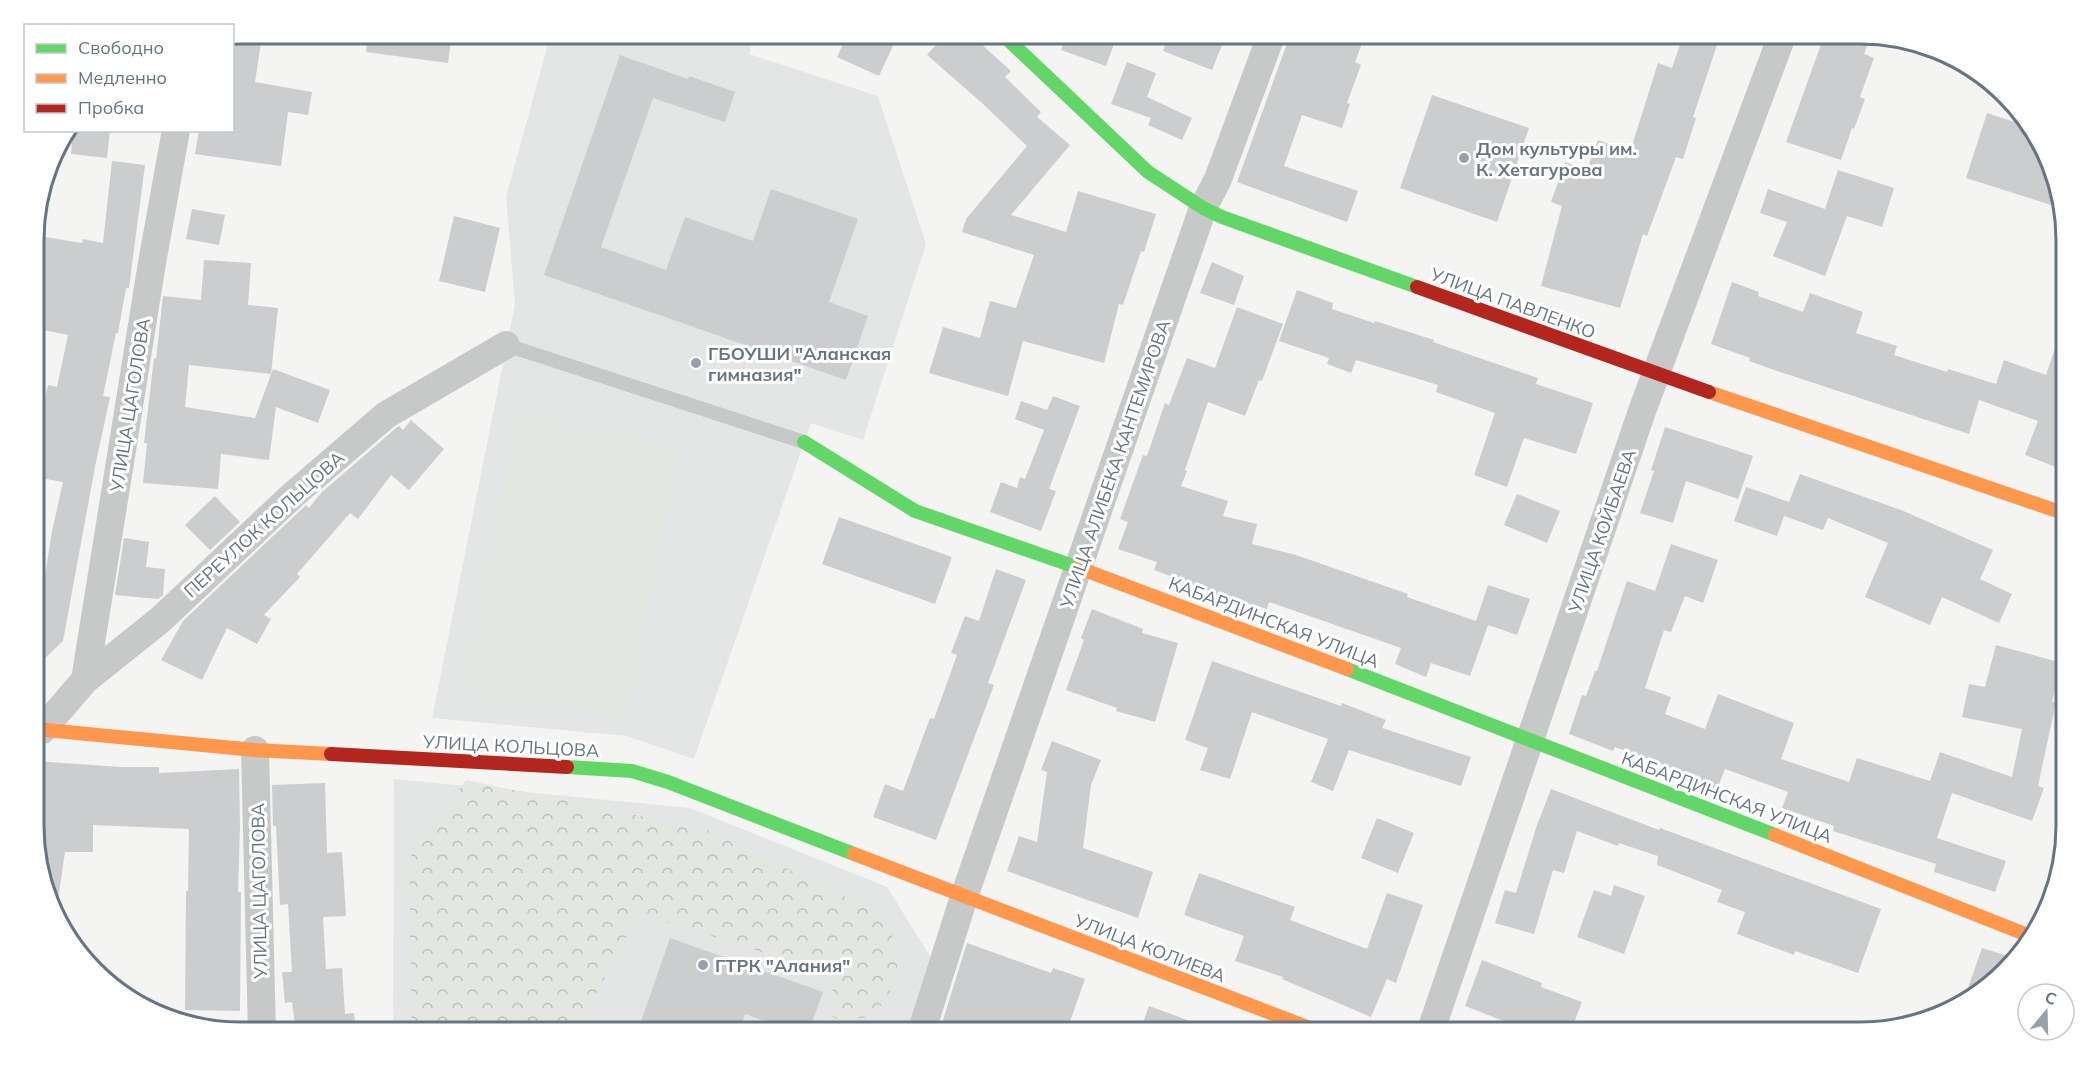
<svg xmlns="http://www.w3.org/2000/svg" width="2100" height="1066" viewBox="0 0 2100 1066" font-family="Mulish,sans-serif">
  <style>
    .built { fill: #e4e6e6 }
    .green { fill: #e3e6e1 }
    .forest { fill: url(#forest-crowns) }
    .building { fill: #cbcdce }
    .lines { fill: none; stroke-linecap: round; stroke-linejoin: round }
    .lane { stroke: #c7c8c8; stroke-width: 14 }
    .street { stroke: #c7c8c8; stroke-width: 28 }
    .fast { stroke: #63d668; stroke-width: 14 }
    .slow { stroke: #ff974d; stroke-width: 14 }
    .jam { stroke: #b3261e; stroke-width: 14 }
    .poi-dot { fill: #98a1a9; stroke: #fff; stroke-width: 2 }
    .labels { text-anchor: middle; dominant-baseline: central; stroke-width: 6; stroke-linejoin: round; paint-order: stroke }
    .poi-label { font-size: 18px; font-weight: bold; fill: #667581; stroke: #fff; text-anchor: start }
    .street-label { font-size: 18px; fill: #667581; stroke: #fff }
    .rim { fill: none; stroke: #667581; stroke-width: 3 }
  </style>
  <defs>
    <pattern id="forest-crowns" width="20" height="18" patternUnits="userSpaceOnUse" patternTransform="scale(1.5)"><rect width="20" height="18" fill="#e3e6e1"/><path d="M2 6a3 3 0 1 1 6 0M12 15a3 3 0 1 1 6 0" fill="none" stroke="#bcbfbc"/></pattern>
  </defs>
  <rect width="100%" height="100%" fill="#f4f4f3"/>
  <path class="built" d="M551 33H755L749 54 878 96 926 244 863 440 811 423 694 759 626 736 432 718 515 304 506 197Z
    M394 779 690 808 887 887 937 967 916 1033H393Z"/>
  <path class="green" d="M516 417 680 449 626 715 463 693Z"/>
  <path class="forest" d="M466 780 707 830 889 918 899 977 874 1016 841 1021 831 1016 834 975 639 913 575 1033H412L409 859Z"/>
  <path class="building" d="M243 33 262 36 255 82 312 92 308 115 288 112 281 166 195 154 199 130H232V34Z
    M368 33H452L448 63 366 52Z
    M848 33H899L879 76 837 57Z
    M946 33H969L1011 71 1005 77 1041 112 1037 117 1070 145 1011 215 1066 232 1078 191 1156 214 1144 252 1141 251 1123 305 1119 304 1104 363 1023 341 1008 396 929 373 943 327 980 338 990 301 1016 308 1034 255 962 232 966 219 1027 146 982 103 927 55Z
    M1067 33H1118L1106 66 1061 50Z
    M1170 33H1190L1222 45 1212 70 1163 51Z
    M1296 33H1366L1355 62 1361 65 1347 103 1350 104 1342 128 1302 115 1284 166 1358 191 1347 222 1237 182 1289 38 1293 40Z
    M1684 33H1721L1693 117 1696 118 1683 159 1676 157 1647 236 1643 234 1620 308 1541 286 1562 206 1551 202 1565 162 1587 170 1598 140 1630 152 1658 63 1672 68Z
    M1825 33H1861L1871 35 1864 54 1874 58 1860 97 1865 99 1854 129 1852 128 1841 160 1786 142Z
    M620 55 688 79 689 76 735 92 725 122 653 98 601 247 666 270 685 217 753 241 771 189 858 219 829 302 868 316 846 380 544 275Z
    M1127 62 1156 73 1147 97 1192 118 1182 140 1148 125 1151 118 1111 104Z
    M1432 95 1529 128 1497 222 1400 188Z
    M1987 113 2030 127 2064 209 1966 178Z
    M73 130H110L107 158 71 154Z
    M112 161 145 165 129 288H126L118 333H116L103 396 110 397 95 467 63 641 34 669V607L40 608 52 531 63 482 34 477V453L48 385 57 387 68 335 34 328 33 235 82 243 83 239 103 243Z
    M1838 170 1894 188 1882 227 1847 216 1825 276 1773 256 1787 222 1760 213 1768 189 1825 209Z
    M192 209 225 215 219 245 186 239Z
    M454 216 500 228 485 292 439 281Z
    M204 260 251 263 248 305 278 308 271 374 189 365 185 407 255 418 273 369 330 390 318 423 276 407 269 460 221 454 218 489 143 483 147 443H144L154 358 156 359 163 296 201 300Z
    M1212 262 1244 276 1234 305 1200 293Z
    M1732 282 1759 292 1758 296 1803 312 1810 293 1863 312 1856 333 1897 346 1894 355 1947 372 1948 369 1996 384 2004 360 2046 375 2062 327 2066 328V471L2025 455 2038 421 1979 400 1969 434 1777 371 1749 361 1750 358 1711 344Z
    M1297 290 1333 303 1332 309 1374 323 1375 321 1434 340 1433 342 1538 378 1536 384 1593 403 1576 454 1524 438 1507 487 1474 475 1495 413 1436 392 1438 385 1356 360 1351 373 1327 364 1329 358 1279 341Z
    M1237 307 1283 324 1262 381 1259 380 1245 416 1208 402 1185 470 1187 471 1181 486 1228 501 1223 516 1257 524 1252 544 1296 555 1408 594 1407 597 1476 621 1488 585 1530 599 1517 635 1488 625 1470 676 1431 663 1426 677 1395 664 1401 648 1269 602 1267 609 1207 592 1208 590 1154 570 1157 562 1118 549 1128 522 1120 519 1143 455 1147 456 1165 403 1169 405 1187 358 1215 368Z
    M1053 396 1080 406 1049 489 1056 491 1041 531 990 512 1001 482 1017 488 1020 477 1025 479 1044 430 1015 419 1021 401 1047 410Z
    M411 420 444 449 409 490 391 475 358 519 350 513 297 574 300 577 264 615 271 619 257 644 227 628 202 680 161 660 183 621 304 507 306 505 309 508 321 493 396 428 399 426 403 430Z
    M1665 427 1753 456 1738 499 1686 481 1673 523 1640 513 1654 471 1651 470Z
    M1800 474 1901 510 1993 550 1980 579 2012 594 1999 623 1942 597 1930 625 1865 597 1888 543 1828 518 1823 530 1784 516 1777 536 1734 521 1746 487 1789 502Z
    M1517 494 1560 511 1547 543 1504 525Z
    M215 496 240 522 210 550 185 525Z
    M839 517 952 557 935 604 822 564Z
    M124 538 149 542 146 567 165 569 163 595 158 599 115 595Z
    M1671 544 1718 560 1703 603 1685 596 1671 632 1664 630 1645 688 1671 697 1665 714 1705 729 1718 694 1794 723 1781 759 1849 782 1857 758 1930 781 1940 752 2012 777 2022 729 1962 717 1969 684 1985 687 1996 645 2062 663 2052 702H2056L2038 786 2044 788 2032 821 1952 793 1937 838 2006 861 1995 892 1934 872 1936 864 1833 831 1834 826 1782 808 1788 792 1725 769 1716 792 1686 780 1688 774 1615 747 1613 751 1569 734 1582 695 1586 696 1595 671H1597L1627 581 1655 591Z
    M996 569 1026 580 988 683 994 685 936 840 873 817 885 784 903 791 930 718 934 719 957 655 951 653 965 616 979 621Z
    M1092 609 1143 629 1142 633 1178 643 1155 722 1116 711 1117 708 1066 690 1084 640 1081 638Z
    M1212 661 1341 706 1342 703 1386 720 1382 728 1471 757 1461 786 1349 750 1333 791 1311 782 1328 739 1252 712 1230 779 1200 770 1208 748 1185 740Z
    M1052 741 1101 760 1091 785 1083 848 1153 872 1138 918 1007 871 1019 836 1037 842 1047 772 1041 770Z
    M35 761 120 767H159V773L239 769 240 827 238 892H241L240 1011 185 1010 186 891H188L189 829 93 825V852H65L57 907 35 854Z
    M325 783 327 853 342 852 346 916 323 917 326 969 342 968 345 1014 354 1013 356 1033H296L292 1002 285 1003 282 972H292L288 904 280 905 276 826H273L272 785Z
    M1551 789 1659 830 1660 828 1881 909 1858 973 1795 951 1794 955 1737 934 1745 912 1717 902 1722 890 1657 865 1658 856 1619 843 1618 846 1577 831 1564 873 1553 870 1534 934 1495 923 1505 890 1516 893 1537 825Z
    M1377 818 1414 833 1398 873 1361 858Z
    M1199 873 1295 907 1290 920 1367 949 1387 893 1423 905 1396 983 1387 979 1371 1017 1282 979 1283 977 1235 961 1244 936 1184 915Z
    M1614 885 1645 896 1624 954 1577 937 1594 890 1611 896Z
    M670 938 823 992 808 1033H801L745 1014 738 1033H637Z
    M967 943 1051 973 1053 968 1085 979 1066 1033H981L943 1020Z
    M1982 948 2011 957 1976 998 1963 1002Z
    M1482 960 1542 983 1541 987 1582 1002 1570 1033H1534L1465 1006Z
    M1149 1006 1215 1030V1033H1139Z"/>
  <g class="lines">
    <path class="lane" d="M506 345 804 442"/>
    <path class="street" d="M85 680 152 263 176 130
      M42 730 85 680 160 620 293 495 386 415 506 345
      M255 750 262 1033
      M921 1033 964 897 1203 208 1218 179 1272 33
      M1430 1033 1642 411 1783 33"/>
    <path class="fast" d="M1001 33 1148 172 1203 208 1222 217 1417 287
      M804 442 915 511 1079 568
      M1347 669 1775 835
      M567 767 632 771 668 782 854 854"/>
    <path class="slow" d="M1709 392 2066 514
      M1079 568 1347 669
      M35 729 255 750 331 754
      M1775 835 2030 936
      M854 854 1323 1033"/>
    <path class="jam" d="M1417 287 1709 392
      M331 754 567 767"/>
  </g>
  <g class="poi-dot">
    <circle cx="1464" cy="158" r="6"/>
    <circle cx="696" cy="363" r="6"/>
    <circle cx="703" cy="965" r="6"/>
  </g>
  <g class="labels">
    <g class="poi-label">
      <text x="1476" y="148">Дом культуры им.<tspan x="1476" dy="21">К. Хетагурова</tspan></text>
      <text x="708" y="353">ГБОУШИ "Аланская<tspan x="708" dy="21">гимназия"</tspan></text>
      <text x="715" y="965">ГТРК "Алания"</text>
    </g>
    <g class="street-label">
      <text transform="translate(1513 303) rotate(20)">УЛИЦА ПАВЛЕНКО</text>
      <text transform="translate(130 405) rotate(-81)">УЛИЦА ЦАГОЛОВА</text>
      <text transform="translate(1115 464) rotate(-71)">УЛИЦА АЛИБЕКА КАНТЕМИРОВА</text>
      <text transform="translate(264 524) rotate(-42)">ПЕРЕУЛОК КОЛЬЦОВА</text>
      <text transform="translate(1602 531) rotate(-71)">УЛИЦА КОЙБАЕВА</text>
      <text transform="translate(1274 622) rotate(21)">КАБАРДИНСКАЯ УЛИЦА</text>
      <text transform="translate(511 746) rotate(3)">УЛИЦА КОЛЬЦОВА</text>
      <text transform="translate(1727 797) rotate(21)">КАБАРДИНСКАЯ УЛИЦА</text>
      <text transform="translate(259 891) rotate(-91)">УЛИЦА ЦАГОЛОВА</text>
      <text transform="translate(1150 948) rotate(21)">УЛИЦА КОЛИЕВА</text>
    </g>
  </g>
  <path d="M0 0H2100V1066H0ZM240 44H1860A196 196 0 0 1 2056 240V826A196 196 0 0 1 1860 1022H240A196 196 0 0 1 44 826V240A196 196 0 0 1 240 44Z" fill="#fff" fill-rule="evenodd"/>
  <path class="rim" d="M240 44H1860A196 196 0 0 1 2056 240V826A196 196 0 0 1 1860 1022H240A196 196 0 0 1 44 826V240A196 196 0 0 1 240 44Z"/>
  <rect x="24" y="24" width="210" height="108" fill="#ffffff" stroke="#c2c8cd" stroke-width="1.5"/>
  <rect x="36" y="44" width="30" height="9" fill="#63d668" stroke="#c2c8cd" stroke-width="1.5"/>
  <text x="78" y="54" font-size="18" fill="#667581">Свободно</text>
  <rect x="36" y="74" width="30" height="9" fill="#ff974d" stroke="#c2c8cd" stroke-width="1.5"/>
  <text x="78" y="84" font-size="18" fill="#667581">Медленно</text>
  <rect x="36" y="104" width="30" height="9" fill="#b3261e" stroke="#c2c8cd" stroke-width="1.5"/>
  <text x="78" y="114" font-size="18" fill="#667581">Пробка</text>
  <g transform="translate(2046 1012) rotate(19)"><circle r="28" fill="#ffffff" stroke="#c2c8cd" stroke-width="1.5"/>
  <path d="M0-4.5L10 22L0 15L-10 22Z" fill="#98a1a9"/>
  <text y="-9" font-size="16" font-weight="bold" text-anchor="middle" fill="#667581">С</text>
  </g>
</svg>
